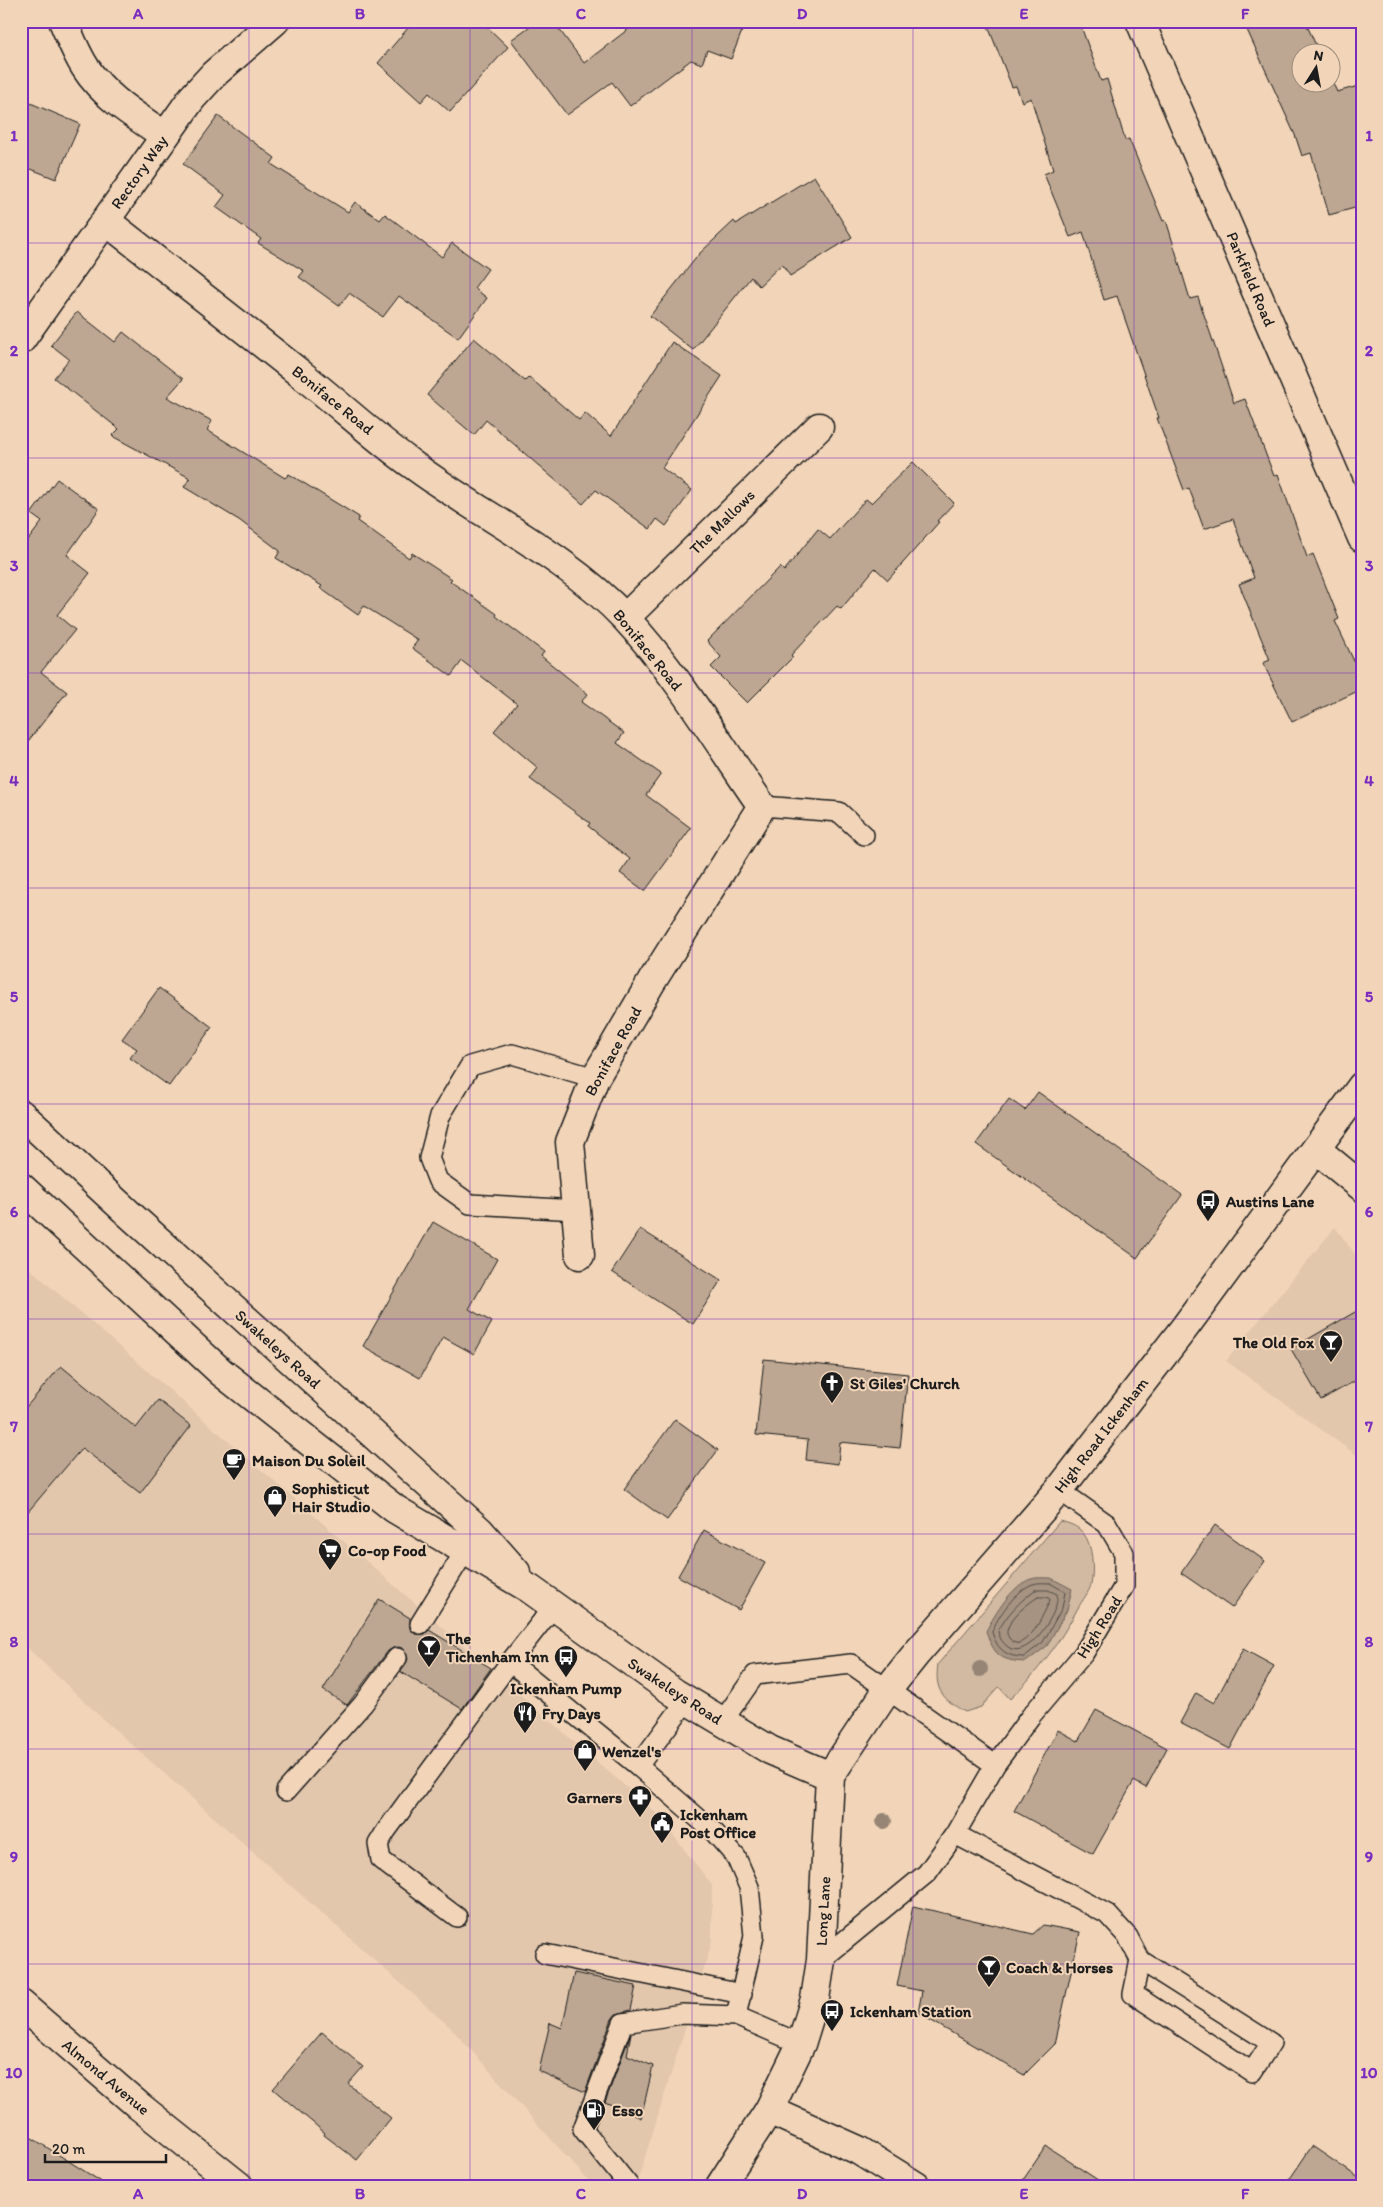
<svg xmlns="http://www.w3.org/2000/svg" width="1383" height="2207" viewBox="0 0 1383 2207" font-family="Itim,sans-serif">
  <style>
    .built { fill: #e2c7ad }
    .green { fill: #d2baa2; stroke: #776b5f }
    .water { fill: #a69382; stroke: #6f6359 }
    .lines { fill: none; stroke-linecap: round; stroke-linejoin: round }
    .shore { stroke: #534c45; stroke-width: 1 }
    .building { fill: #bda792; stroke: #1c1c1c }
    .service-casing { stroke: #1c1c1c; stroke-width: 22 }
    .minor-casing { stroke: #1c1c1c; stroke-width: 31 }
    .secondary-casing { stroke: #1c1c1c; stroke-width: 31 }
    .service { stroke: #f2d5b9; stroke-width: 19 }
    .minor { stroke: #f2d5b9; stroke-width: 28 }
    .secondary { stroke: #f2d5b9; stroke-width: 28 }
    .tree { fill: #968575 }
    .grid { fill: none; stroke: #7b2cbf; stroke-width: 1; stroke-opacity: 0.55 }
    .labels { text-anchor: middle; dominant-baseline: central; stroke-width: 4; stroke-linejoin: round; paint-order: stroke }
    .street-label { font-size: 16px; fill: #1c1c1c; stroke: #f2d5b9 }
    .poi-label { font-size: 16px; font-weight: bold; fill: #1c1c1c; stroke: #f2d5b9; text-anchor: start }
    .neatline { fill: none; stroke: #7b2cbf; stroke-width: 2 }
    .grid-label { font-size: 16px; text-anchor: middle; font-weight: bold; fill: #7b2cbf }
  </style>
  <rect width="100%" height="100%" fill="#f2d5b9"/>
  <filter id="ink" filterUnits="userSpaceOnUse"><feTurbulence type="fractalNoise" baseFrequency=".02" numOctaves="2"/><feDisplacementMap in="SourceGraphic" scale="10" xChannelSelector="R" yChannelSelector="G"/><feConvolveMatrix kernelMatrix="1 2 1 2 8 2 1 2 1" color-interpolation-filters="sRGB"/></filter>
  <g filter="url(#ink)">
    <path class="built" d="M1335 1227 1362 1264V1459L1226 1361Z
      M21 1261 655 1812 712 1885V1942L636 2186H593L451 2028 104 1720 21 1642Z"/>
    <path class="green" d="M1060 1521C1068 1523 1078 1526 1083 1533 1093 1544 1094 1570 1091 1585 1089 1592 1082 1601 1078 1608 1060 1642 1038 1672 1010 1699L999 1687 981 1707 965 1712C943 1699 934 1691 938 1664Z"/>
    <path class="water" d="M1051 1578 1072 1589 1067 1610 1047 1646 1026 1662C1000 1661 994 1655 986 1631 995 1614 1012 1585 1031 1579 1036 1577 1045 1578 1051 1578Z"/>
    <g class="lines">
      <path class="shore" d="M1050 1583 1065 1592 1062 1608 1043 1642 1024 1657C1006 1657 997 1649 992 1632 997 1617 1017 1589 1033 1584 1038 1582 1045 1583 1050 1583Z
        M1035 1590H1048L1057 1594C1061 1610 1028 1662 1008 1647 1002 1642 1000 1639 998 1631 1008 1613 1019 1602 1035 1590Z
        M1038 1597H1046L1050 1599 1049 1603C1044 1612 1039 1625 1032 1633 1029 1636 1023 1642 1019 1643 1014 1645 1006 1637 1007 1631 1010 1617 1027 1604 1038 1597Z"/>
    </g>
    <path class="building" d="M414 21H481L508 47 450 112 429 93 421 102 378 63Z
      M537 21H553L584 63 639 21H746L731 59 707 50 702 64 691 60 630 106 612 82 567 115 511 40Z
      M986 21H1079L1101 81 1107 79 1125 140 1129 139 1163 221 1166 220 1190 299 1198 297 1234 403 1245 399 1274 476 1278 474 1307 557 1313 554 1339 619 1335 621 1362 678V689L1292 722 1263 663 1270 660 1239 584 1254 578 1233 519 1204 529 1189 488 1184 490 1157 418H1159L1117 296 1104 300 1083 232 1070 237 1044 174 1053 170 1031 98 1022 102 1016 86 1012 87Z
      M1243 21H1305L1319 52H1300V82H1330V77L1337 92 1362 85V206L1329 215 1311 153 1302 156 1295 135Z
      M21 99 80 124 56 179 21 165Z
      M218 116 275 158 271 164 348 212 355 202 380 220 385 214 442 257 452 243 488 269 474 288 487 298 458 338 399 296 383 317 349 293 339 306 299 277 304 271 258 243 261 239 216 207 225 195 183 164Z
      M814 176 852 237 790 276 782 264 759 286 751 277 693 350 650 316 700 253 734 221 736 224Z
      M77 312 115 342 123 332 183 379 167 397 212 421 207 430 285 478 289 474 359 517 357 521 409 558 412 553 452 579 450 581 497 614 496 616 544 652 541 656 588 694 581 702 624 733 617 743 661 774 646 795 691 828 645 891 620 873 630 859 588 826 590 823 530 779 538 768 494 731 517 704 462 661 451 676 412 648 418 640 364 606 358 615 320 588 322 586 276 558 280 551 239 520 184 487 190 478 112 436 119 429 54 378 69 359 51 345Z
      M474 338 525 381 529 377 579 420 585 413 611 436 672 342 722 376 662 468 692 490 666 526 657 519 650 529 596 490 583 504 486 420 474 435 427 395Z
      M913 462 954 503 937 521 939 522 888 580 875 568 841 609 837 606 791 655 793 657 747 703 711 667 721 657 707 641 780 567 784 571 818 529 830 539 866 499 871 503Z
      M57 479 99 509 67 555 90 573 57 615 75 630 41 672 67 692 21 750V549L42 522 31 514Z
      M159 988 212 1027 169 1086 130 1058 137 1049 122 1039Z
      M1038 1092 1182 1195 1137 1258 976 1144 1009 1099 1025 1110Z
      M433 1222 497 1259 469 1309 492 1322 474 1354 443 1337 420 1378 363 1346Z
      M640 1229 721 1280 693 1324 612 1272Z
      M1362 1308V1377L1321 1400 1291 1349Z
      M764 1359 908 1374 900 1448 840 1442 838 1464 806 1460 808 1440 756 1435Z
      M61 1366 136 1428 158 1400 191 1426 140 1493 82 1448 21 1520V1413Z
      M675 1419 718 1450 667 1520 624 1489Z
      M1215 1525 1265 1561 1232 1608 1181 1573Z
      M704 1530 765 1563 739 1610 678 1576Z
      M379 1599 410 1618V1629L415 1634H425L429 1630 491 1668 462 1709 401 1672 408 1659 404 1649 399 1647 393 1648 388 1651 347 1705 323 1690Z
      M1243 1649 1274 1666 1230 1749 1180 1723 1196 1693 1214 1703Z
      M1096 1710 1167 1748 1146 1788 1134 1781 1093 1854 1014 1811 1058 1730 1078 1741Z
      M913 1906 1033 1934 1043 1925 1080 1932 1055 2044 1024 2075 918 2013 922 1991 897 1986Z
      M574 1973 636 1986 631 2010 616 2014 612 2019 585 2092 539 2071 550 2023 562 2028Z
      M322 2032 363 2067 348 2084 391 2118 357 2160 324 2135 325 2133 273 2089Z
      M631 2033 627 2055 653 2066 641 2118 605 2102Z
      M21 2131 108 2186H21Z
      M1046 2146 1107 2186H1019Z
      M1312 2146 1362 2180V2186H1285Z"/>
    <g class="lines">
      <g class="service-casing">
        <path id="service" d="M762 806 839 812 864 835
          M576 1210 470 1204 438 1181 429 1158 440 1116 470 1066 512 1054 595 1078
          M554 1606 510 1662 638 1766 714 1832 736 1857 749 1887 754 1936 736 2016
          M420 1624 465 1551
          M722 1722 755 1675 851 1664 995 1765
          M638 1766 687 1700
          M286 1791 363 1704 397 1658
          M955 1834 1107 1914 1128 1937 1140 1960 1271 2043 1252 2072 1133 1994 1140 1960
          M457 1917 381 1860 378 1844 386 1831 510 1662
          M545 1954 742 1994
          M821 1960 927 1873 955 1834 995 1765 1030 1717 1084 1653 1124 1586V1553L1107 1524 1059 1490
          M629 2186 583 2129 623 2023 682 2014 736 2016 801 2044"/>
      </g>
      <g class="minor-casing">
        <path id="minor" d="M63 21C70 37 76 53 85 67 104 97 136 116 164 135
          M1140 21 1362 538
          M106 221C171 272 237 323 302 375 339 404 374 437 413 465 483 517 565 554 626 619 678 675 718 743 762 806L652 981 595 1078 570 1142 580 1255
          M21 340 192 98 214 74 275 21
          M625 618 819 427
          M1316 1149 1362 1187
          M21 2004 139 2106 239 2186
          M769 2110 858 2150 916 2186"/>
      </g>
      <g class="secondary-casing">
        <path id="secondary" d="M21 1114 128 1213 480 1531 516 1572
          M21 1187 221 1372 395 1509 530 1589 675 1693 770 1750 830 1776
          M830 1776 888 1689 916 1654 1059 1490 1185 1327 1362 1086
          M720 2186 769 2110 801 2044 815 1999 821 1960 830 1776"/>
      </g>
      <use href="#service" class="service"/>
      <use href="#minor" class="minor"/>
      <use href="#secondary" class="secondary"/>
    </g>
    <g class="tree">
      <circle cx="980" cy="1669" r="8"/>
      <circle cx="884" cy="1821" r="8"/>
    </g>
  </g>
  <path class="grid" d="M249 21V2186M470 21V2186M692 21V2186M913 21V2186M1134 21V2186M21 243H1362M21 458H1362M21 673H1362M21 888H1362M21 1104H1362M21 1319H1362M21 1534H1362M21 1749H1362M21 1964H1362"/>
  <defs>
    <g id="bus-pin" transform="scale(1.25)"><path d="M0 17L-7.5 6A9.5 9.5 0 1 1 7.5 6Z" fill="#1c1c1c" stroke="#f2d5b9"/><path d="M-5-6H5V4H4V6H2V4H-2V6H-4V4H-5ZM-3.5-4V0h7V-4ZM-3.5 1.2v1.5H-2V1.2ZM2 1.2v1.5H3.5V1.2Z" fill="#fff"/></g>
    <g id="bar-pin" transform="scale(1.25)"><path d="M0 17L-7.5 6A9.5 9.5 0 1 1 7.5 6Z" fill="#1c1c1c" stroke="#f2d5b9"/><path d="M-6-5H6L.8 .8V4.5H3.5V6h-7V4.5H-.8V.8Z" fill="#fff"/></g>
    <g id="church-pin" transform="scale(1.25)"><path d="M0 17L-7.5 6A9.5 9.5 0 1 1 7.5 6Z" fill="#1c1c1c" stroke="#f2d5b9"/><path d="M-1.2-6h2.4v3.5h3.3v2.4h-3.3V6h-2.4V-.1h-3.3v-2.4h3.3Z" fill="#fff"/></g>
    <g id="cafe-pin" transform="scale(1.25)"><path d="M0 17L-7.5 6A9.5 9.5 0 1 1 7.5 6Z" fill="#1c1c1c" stroke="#f2d5b9"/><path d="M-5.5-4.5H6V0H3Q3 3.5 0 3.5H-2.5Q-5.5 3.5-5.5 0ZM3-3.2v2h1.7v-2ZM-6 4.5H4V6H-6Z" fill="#fff"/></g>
    <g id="shop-pin" transform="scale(1.25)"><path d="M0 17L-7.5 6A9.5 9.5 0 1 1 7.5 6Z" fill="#1c1c1c" stroke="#f2d5b9"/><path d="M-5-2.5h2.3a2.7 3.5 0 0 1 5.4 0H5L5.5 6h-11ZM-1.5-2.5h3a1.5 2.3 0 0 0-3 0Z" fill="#fff"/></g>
    <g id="supermarket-pin" transform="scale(1.25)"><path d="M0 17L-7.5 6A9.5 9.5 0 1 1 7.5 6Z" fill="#1c1c1c" stroke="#f2d5b9"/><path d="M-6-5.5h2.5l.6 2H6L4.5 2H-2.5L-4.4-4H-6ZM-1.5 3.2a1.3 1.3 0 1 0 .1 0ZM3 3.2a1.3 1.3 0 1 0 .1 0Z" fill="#fff"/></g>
    <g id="restaurant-pin" transform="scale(1.25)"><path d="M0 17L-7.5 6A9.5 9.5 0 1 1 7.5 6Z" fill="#1c1c1c" stroke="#f2d5b9"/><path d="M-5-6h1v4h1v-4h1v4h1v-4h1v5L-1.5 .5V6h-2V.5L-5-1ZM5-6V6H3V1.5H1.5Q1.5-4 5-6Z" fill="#fff"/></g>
    <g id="pharmacy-pin" transform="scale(1.25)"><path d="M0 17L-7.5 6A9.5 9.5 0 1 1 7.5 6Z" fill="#1c1c1c" stroke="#f2d5b9"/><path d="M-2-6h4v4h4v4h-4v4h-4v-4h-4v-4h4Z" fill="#fff"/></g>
    <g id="civic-pin" transform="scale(1.25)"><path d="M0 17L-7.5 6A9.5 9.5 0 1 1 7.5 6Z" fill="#1c1c1c" stroke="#f2d5b9"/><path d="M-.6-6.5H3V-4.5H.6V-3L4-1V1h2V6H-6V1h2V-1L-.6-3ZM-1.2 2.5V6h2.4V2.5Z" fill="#fff"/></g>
    <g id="fuel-pin" transform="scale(1.25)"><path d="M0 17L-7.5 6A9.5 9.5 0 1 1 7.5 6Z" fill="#1c1c1c" stroke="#f2d5b9"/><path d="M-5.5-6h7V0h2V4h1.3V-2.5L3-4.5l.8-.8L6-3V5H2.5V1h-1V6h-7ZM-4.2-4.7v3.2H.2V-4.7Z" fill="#fff"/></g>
  </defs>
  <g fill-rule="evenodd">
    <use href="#bus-pin" x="1208" y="1201"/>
    <use href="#bar-pin" x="1331" y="1342"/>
    <use href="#church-pin" x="832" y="1383"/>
    <use href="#cafe-pin" x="234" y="1460"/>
    <use href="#shop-pin" x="275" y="1497"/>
    <use href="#supermarket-pin" x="330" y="1550"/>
    <use href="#bar-pin" x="429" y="1647"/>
    <use href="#bus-pin" x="566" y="1657"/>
    <use href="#restaurant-pin" x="525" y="1713"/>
    <use href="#shop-pin" x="585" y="1751"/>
    <use href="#pharmacy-pin" x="640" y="1797"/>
    <use href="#civic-pin" x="662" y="1823"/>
    <use href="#bar-pin" x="989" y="1967"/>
    <use href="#bus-pin" x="832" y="2011"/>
    <use href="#fuel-pin" x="594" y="2110"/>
  </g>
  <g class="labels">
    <g class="street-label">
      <text transform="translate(139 172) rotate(-55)">Rectory Way</text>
      <text transform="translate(1251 279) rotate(67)">Parkfield Road</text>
      <text transform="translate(333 400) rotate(39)">Boniface Road</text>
      <text transform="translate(722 522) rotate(-45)">The Mallows</text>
      <text transform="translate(648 650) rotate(51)">Boniface Road</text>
      <text transform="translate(613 1051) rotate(-61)">Boniface Road</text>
      <text transform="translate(278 1349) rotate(42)">Swakeleys Road</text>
      <text transform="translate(1101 1435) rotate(-52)">High Road Ickenham</text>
      <text transform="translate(1099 1627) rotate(-58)">High Road</text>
      <text transform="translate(675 1691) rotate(33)">Swakeleys Road</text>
      <text transform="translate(823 1911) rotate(-87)">Long Lane</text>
      <text transform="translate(106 2077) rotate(40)">Almond Avenue</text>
    </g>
    <g class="poi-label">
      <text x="1226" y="1201">Austins Lane</text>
      <text x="1314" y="1342" text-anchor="end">The Old Fox</text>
      <text x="850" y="1383">St Giles' Church</text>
      <text x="252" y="1460">Maison Du Soleil</text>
      <text x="292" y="1488">Sophisticut<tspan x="292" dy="18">Hair Studio</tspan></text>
      <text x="348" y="1550">Co-op Food</text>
      <text x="446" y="1638">The<tspan x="446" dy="18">Tichenham Inn</tspan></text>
      <text x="566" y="1688" text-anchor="middle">Ickenham Pump</text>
      <text x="542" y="1713">Fry Days</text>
      <text x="602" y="1751">Wenzel's</text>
      <text x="622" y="1797" text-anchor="end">Garners</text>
      <text x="680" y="1814">Ickenham<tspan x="680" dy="18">Post Office</tspan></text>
      <text x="1006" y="1967">Coach &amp; Horses</text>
      <text x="850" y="2011">Ickenham Station</text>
      <text x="612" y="2110">Esso</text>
    </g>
  </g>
  <rect width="1383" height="2207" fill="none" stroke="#f2d5b9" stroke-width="55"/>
  <g transform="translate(1316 68) rotate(11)"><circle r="24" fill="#f2d5b9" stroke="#9c8b7a"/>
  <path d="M0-4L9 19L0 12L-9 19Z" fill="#1c1c1c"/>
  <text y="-8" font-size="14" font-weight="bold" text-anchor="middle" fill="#1c1c1c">N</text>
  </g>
  <path d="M45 2154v8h121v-8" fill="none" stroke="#1c1c1c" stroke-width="2.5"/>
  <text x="52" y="2154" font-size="15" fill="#1c1c1c" stroke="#f2d5b9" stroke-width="4" paint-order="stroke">20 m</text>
  <rect x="28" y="28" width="1328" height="2152" class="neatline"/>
  <g class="grid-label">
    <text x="138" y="19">A</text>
    <text x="360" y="19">B</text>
    <text x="581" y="19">C</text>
    <text x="802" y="19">D</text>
    <text x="1024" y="19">E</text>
    <text x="1245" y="19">F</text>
    <text x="14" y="141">1</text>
    <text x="1369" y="141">1</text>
    <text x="14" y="356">2</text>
    <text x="1369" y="356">2</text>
    <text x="14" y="571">3</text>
    <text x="1369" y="571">3</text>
    <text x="14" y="786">4</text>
    <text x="1369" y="786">4</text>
    <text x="14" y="1002">5</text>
    <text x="1369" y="1002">5</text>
    <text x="14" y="1217">6</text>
    <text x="1369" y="1217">6</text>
    <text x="14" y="1432">7</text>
    <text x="1369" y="1432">7</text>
    <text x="14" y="1647">8</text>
    <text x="1369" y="1647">8</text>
    <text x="14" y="1862">9</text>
    <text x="1369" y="1862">9</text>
    <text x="14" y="2078">10</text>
    <text x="1369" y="2078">10</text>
    <text x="138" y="2199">A</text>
    <text x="360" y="2199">B</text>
    <text x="581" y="2199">C</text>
    <text x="802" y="2199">D</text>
    <text x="1024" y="2199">E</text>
    <text x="1245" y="2199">F</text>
  </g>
</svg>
